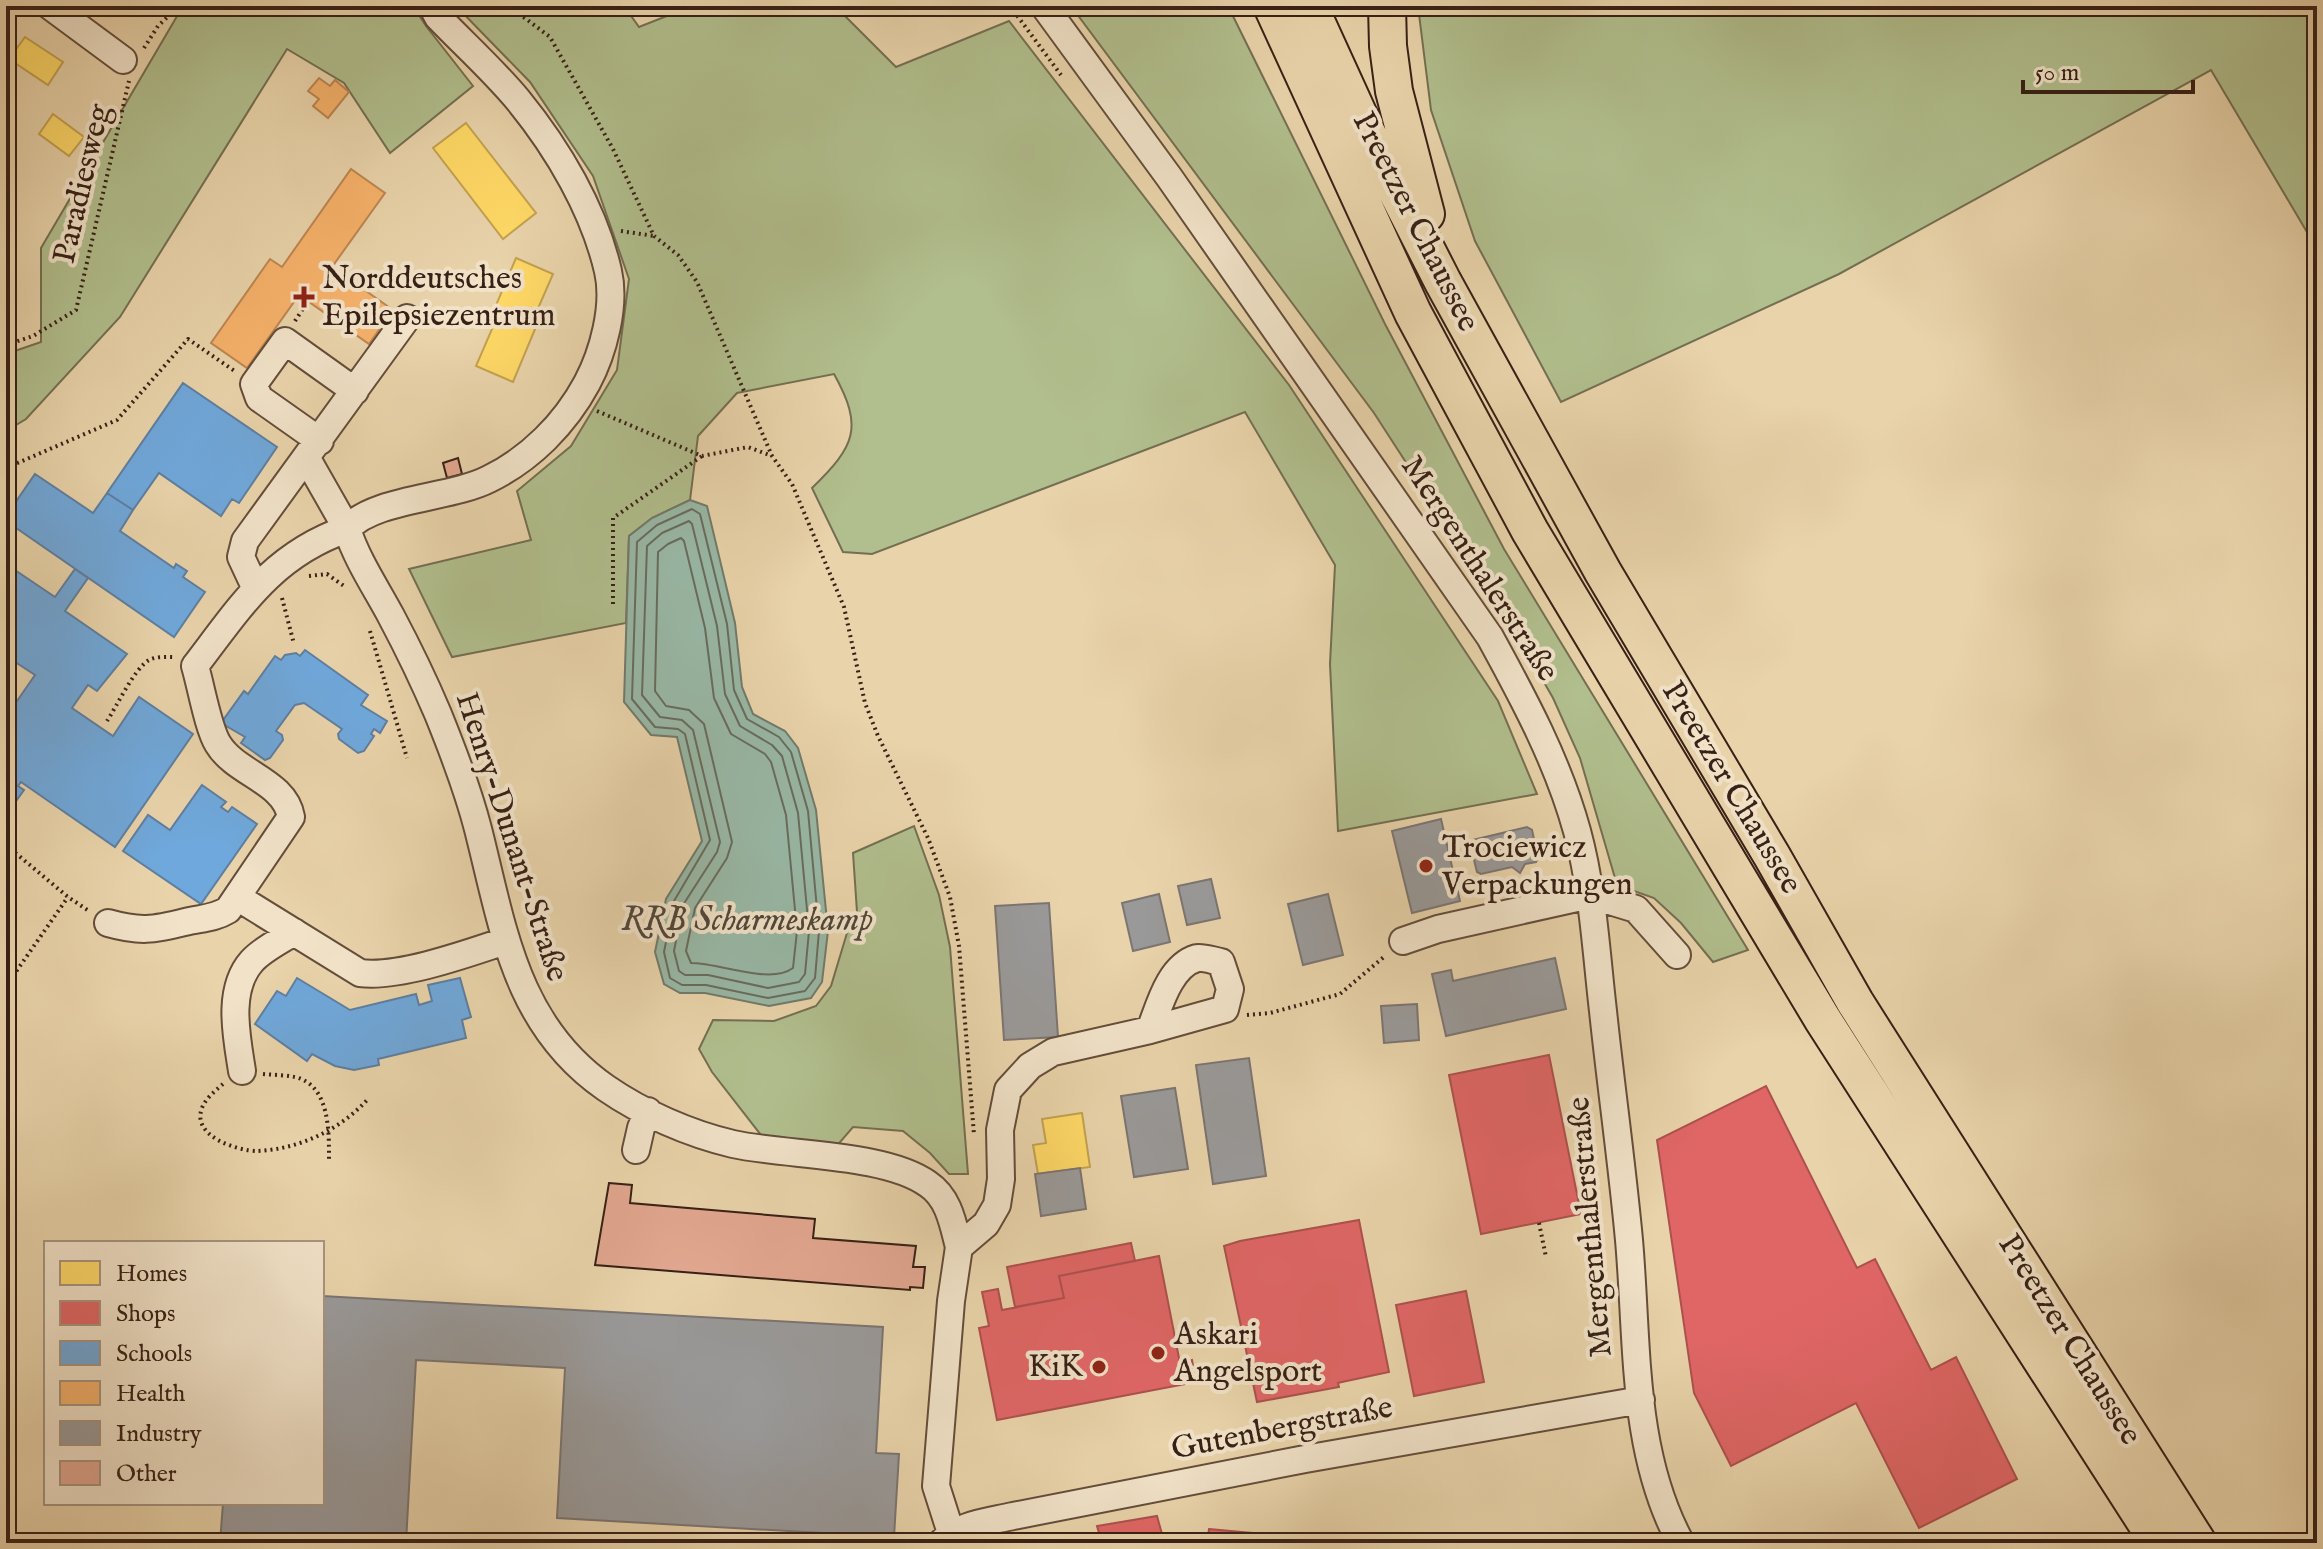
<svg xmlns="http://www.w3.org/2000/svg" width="2323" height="1549" viewBox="0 0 2323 1549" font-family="'IM FELL English',serif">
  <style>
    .green { fill: #b1be8d; stroke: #746f52; stroke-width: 2 }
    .water { fill: #98b8a6; stroke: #717b6c; stroke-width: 2 }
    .homes { fill: #ffd966; stroke: #c3a24e; stroke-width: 2 }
    .shops { fill: #e06666; stroke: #ad514e; stroke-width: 2 }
    .schools { fill: #6fa8dc; stroke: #5e7fa1; stroke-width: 2 }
    .health { fill: #f6b26b; stroke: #bd8652; stroke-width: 2 }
    .industry { fill: #999; stroke: #7c7572; stroke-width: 2 }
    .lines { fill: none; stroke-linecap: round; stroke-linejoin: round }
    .shore { stroke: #686c5e; stroke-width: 2 }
    .building { fill: #e2a790; stroke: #372016; stroke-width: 2 }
    .minor-casing { stroke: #644d3b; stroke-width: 30 }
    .highway-casing { stroke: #372016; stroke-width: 40 }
    .path { stroke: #372016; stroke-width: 4; stroke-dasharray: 2 4; stroke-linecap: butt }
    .minor { stroke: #f1e2c8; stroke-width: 26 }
    .highway { stroke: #e9d3aa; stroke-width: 36 }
    .poi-dot { fill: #8f2418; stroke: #f1e2c8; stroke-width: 3 }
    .labels { text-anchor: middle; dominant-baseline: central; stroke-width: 8; stroke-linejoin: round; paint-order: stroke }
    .street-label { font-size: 32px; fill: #372016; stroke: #f1e2c8 }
    .poi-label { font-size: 32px; fill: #372016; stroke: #f1e2c8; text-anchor: start }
    .water-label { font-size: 34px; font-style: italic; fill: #4f463a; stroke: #f1e2c8 }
  </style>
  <rect width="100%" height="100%" fill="#e9d3aa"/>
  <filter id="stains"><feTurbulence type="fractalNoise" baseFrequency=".0025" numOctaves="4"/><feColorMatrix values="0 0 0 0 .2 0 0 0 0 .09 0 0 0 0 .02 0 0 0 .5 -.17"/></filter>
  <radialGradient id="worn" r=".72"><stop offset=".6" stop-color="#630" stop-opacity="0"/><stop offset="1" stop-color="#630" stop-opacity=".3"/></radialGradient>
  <path class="green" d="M183 6H413L426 26 473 86 390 153 344 83 287 49 120 317 26 419 6 431V354L41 342V248Z
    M456 6H624L639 27 692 6H835L896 67 1009 21 1289 385 1498 701 1537 794 1338 831 1330 664 1335 565 1245 412 872 554 843 552 812 488C855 446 864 428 834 374L737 393 698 436 690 500 652 518 629 536 626 623 452 657 409 569 531 540 517 491 571 446 617 370 629 279 593 176 530 82Z
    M1071 6H1228L1385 324 1504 549 1748 950 1713 962 1681 923 1654 898 1617 885 1580 758 1553 698 1510 623 1374 413Z
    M1418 6H2317V249L2211 70 1839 274 1561 402 1475 241 1431 110Z
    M914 826 939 895 950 947 968 1174H949L930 1153 903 1131 853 1127 835 1148 764 1139 712 1072 699 1049 713 1020 774 1021 816 1006 831 986 847 933 857 912 853 853Z"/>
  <path class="water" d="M690 500 707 506 735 623 742 687 753 714 785 731 798 748 816 810 828 931 822 982 811 998 769 1006 705 993H680L664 984 655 952 666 899 702 841 677 737 651 735 624 702 629 536 652 518Z"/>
  <path class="homes" d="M25 37 63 62 48 85 9 59Z
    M53 114 84 137 69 156 39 134Z
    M466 123 536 213 503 239 433 148Z
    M516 258 553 274 533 320 538 322 513 382 476 366 499 313 494 310Z
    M1082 1113 1090 1167 1038 1174 1033 1145 1046 1143 1042 1119Z"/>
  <path class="shops" d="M1549 1055 1581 1214 1481 1234 1449 1075Z
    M1766 1086 1857 1268 1875 1259 1931 1370 1956 1357 2017 1479 1919 1528 1856 1403 1731 1466 1694 1393 1657 1140Z
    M1359 1220 1389 1372 1342 1382 1338 1383 1339 1387 1257 1402 1224 1246 1240 1241Z
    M1131 1243 1135 1261 1059 1276 1064 1298 1015 1307 1007 1267Z
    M1159 1256 1180 1363 1192 1360 1196 1382 997 1420 979 1328 989 1326 982 1292 998 1289 1002 1310 1064 1298 1059 1276Z
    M1466 1291 1484 1382 1414 1396 1396 1305Z
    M1157 1516 1162 1534 1102 1543 1097 1526Z
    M1209 1529 1274 1535 1273 1543H1207Z"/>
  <path class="schools" d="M183 383 277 447 239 503 232 499 221 516 159 473 133 510 107 493Z
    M35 474 93 513 107 493 133 510 120 531 174 568 176 564 187 571 183 577 205 592 174 637 6 521V516Z
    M6 564 55 597 75 569 88 578 65 611 127 654 97 691 88 685 72 708 113 736 139 697 193 734 115 847 21 782 18 786 24 790 9 811 6 809V717L35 675 6 656Z
    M305 650 368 695 361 705 387 721 380 733 374 729 371 734 374 736 364 751 358 753 339 739 338 734 342 729 304 703 295 705 276 731 282 735 283 740 270 758 265 760 241 743 245 737 221 723 244 691 248 694 275 656 281 660 285 655 296 653 300 656Z
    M202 785 226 802 221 807 228 812 232 807 257 824 201 904 123 851 148 815 170 830Z
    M297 978 350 1010 416 994 419 1005 432 1001 428 985 460 978 471 1017 462 1020 466 1038 378 1059 379 1065 354 1070 335 1066 312 1054 307 1061 255 1024 277 991 286 996Z"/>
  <path class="health" d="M319 78 330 86 335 80 349 92 328 118 313 106 319 99 308 91Z
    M351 169 385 193 332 267 393 310 369 344 299 295 247 368 211 343 270 259 282 267Z"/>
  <path class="industry" d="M1441 819 1460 901 1412 913 1392 831Z
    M1527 827 1532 830 1538 858 1536 862 1525 864 1520 873 1512 867 1481 874 1477 872 1470 844 1473 840Z
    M1211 879 1220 918 1187 925 1178 886Z
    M1159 894 1170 942 1133 951 1122 903Z
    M1328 894 1343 955 1303 965 1288 904Z
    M1049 903 1058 1037 1004 1040 995 906Z
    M1555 958 1566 1009 1446 1036 1432 974 1451 970 1453 981Z
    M1417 1004 1419 1040 1384 1043 1381 1006Z
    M1249 1058 1266 1176 1213 1184 1196 1065Z
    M1175 1088 1188 1169 1134 1177 1121 1096Z
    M1080 1168 1086 1209 1041 1216 1035 1174Z
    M322 1296 883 1327 876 1453 899 1454 894 1537 557 1518 565 1368 416 1360 406 1543H220L223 1503H322Z"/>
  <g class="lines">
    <path class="shore" d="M692 509 700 514 727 624 734 690 747 719 779 737 791 752 808 811 819 931 815 978 805 991 768 998 706 985H682L670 978 664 952 674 901 710 840 685 734 678 729 655 727 632 699 637 542 657 525Z
      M689 521 692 524 717 626 725 694 740 726 772 745 782 756 798 813 809 931 805 974 799 982 768 988 708 975H685L679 971 674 951 683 905 717 852 720 842 693 730 682 720 660 717 642 695 647 546 662 533Z
      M681 538 684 541 705 628 714 698 731 734 765 754 771 762 786 815 797 931 793 968C770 985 721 963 691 963L686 951 695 908 727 858 732 842 704 724 689 710 666 706 655 691 658 552 668 544Z"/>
  </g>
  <path class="building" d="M458 458 462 474 447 478 443 463Z
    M609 1183 632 1185 630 1203 815 1219 813 1238 916 1246 913 1267H925L923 1288 910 1287V1290L595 1265Z"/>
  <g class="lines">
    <g class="minor-casing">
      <path id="minor" d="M50 6 123 60
        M432 6 438 17C465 45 494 71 518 100 558 149 594 210 608 271 616 306 603 353 587 383 565 424 530 459 489 479 450 499 374 498 347 529 357 560 376 588 391 616 408 648 424 681 438 714 453 751 468 790 478 829 503 927 515 1025 606 1088 642 1113 690 1134 733 1144 787 1156 885 1153 928 1184 949 1198 953 1224 959 1247
        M1044 6 1169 177 1490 637C1524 699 1558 762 1577 831 1593 889 1596 951 1603 1011 1611 1087 1622 1164 1629 1240 1638 1341 1631 1452 1681 1543
        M320 441 259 398 254 384 285 341 355 391
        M255 587 241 557 245 541 407 318
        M237 897 360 973C399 978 466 954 505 941
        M108 923C140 932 153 930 185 922 201 918 213 919 228 910L291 817C285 781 236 774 218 744 208 728 201 686 195 666 241 606 272 555 347 529L306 457
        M1403 941 1438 929 1590 895 1636 909 1677 955
        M242 1071C237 1038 226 990 252 961 263 949 280 941 294 932
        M636 1150 641 1128 648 1111
        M951 1533 936 1486 951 1301 959 1247 986 1224 997 1205 1001 1179 1000 1130 1008 1090 1030 1066 1053 1052 1150 1030 1225 1009 1230 989 1221 962C1214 961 1204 957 1197 958 1169 966 1159 1007 1150 1030
        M941 1543C960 1524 987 1522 1013 1516L1305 1459 1641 1400"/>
    </g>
    <g class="highway-casing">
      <path id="highway" d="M1272 6 1413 313 1530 531 1823 1020 2159 1543
        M1309 6 1367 133 1443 282 1603 572 1772 856 1855 1002 2198 1543
        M1387 6 1388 46 1394 91 1426 214"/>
    </g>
    <path class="path" d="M509 6 550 37 613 149 654 236 678 255 697 282 772 456 792 484 844 607 865 703 878 736 928 838 950 897 959 946 974 1135
      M1010 6 1061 75
      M144 48 158 26 179 6
      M621 231 654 236
      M295 321 308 301
      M6 345 33 336 76 310 129 81
      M597 411 702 456 748 447 772 456
      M6 468 117 420 188 339 236 372
      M309 576 327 574 344 586
      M282 598 294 644
      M613 604V518L702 456
      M370 631 407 758
      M107 721C117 706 134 669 149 660 157 656 167 657 176 657
      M6 845 68 897 89 911
      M13 976 68 897
      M1247 1015 1270 1013 1340 994 1385 956
      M263 1074C274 1075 285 1075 295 1077 330 1085 329 1132 329 1159
      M223 1084C215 1091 206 1098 202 1108 191 1136 237 1151 258 1151 299 1149 340 1130 368 1099
      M1539 1223 1546 1257"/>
    <use href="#minor" class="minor"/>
    <use href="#highway" class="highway"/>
  </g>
  <g class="poi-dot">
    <path d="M300 285h8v8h8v8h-8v8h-8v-8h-8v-8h8z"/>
    <circle cx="1426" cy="866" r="8"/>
    <circle cx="1158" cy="1353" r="8"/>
    <circle cx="1099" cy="1367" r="8"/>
  </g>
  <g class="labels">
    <g class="street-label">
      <text transform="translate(83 184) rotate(-77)">Paradiesweg</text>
      <text transform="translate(1415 222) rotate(63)">Preetzer Chaussee</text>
      <text transform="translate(1479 569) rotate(57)">Mergenthalerstraße</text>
      <text transform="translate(1731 788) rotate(59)">Preetzer Chaussee</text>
      <text transform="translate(511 837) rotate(72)">Henry-Dunant-Straße</text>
      <text transform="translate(1591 1227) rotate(-95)">Mergenthalerstraße</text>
      <text transform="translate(2069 1340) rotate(58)">Preetzer Chaussee</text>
      <text transform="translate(1282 1429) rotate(-11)">Gutenbergstraße</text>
    </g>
    <g class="poi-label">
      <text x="322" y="279">Norddeutsches<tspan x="322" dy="37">Epilepsiezentrum</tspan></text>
      <text x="1442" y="848">Trociewicz<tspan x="1442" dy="37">Verpackungen</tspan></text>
      <text x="1174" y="1335">Askari<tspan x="1174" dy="37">Angelsport</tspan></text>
      <text x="1083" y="1367" text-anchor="end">KiK</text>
    </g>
    <g class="water-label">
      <text x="747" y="920">RRB Scharmeskamp</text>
    </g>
  </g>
  <rect width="2323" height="1549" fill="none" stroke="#e9d3aa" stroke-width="32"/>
  <rect x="8" y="8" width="2307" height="1533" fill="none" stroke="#372016" stroke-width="4"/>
  <rect x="16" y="16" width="2291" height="1517" fill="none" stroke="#372016" stroke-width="2"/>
  <rect x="44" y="1241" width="280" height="264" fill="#f1e2c8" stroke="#a79481" stroke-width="2"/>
  <rect x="60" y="1261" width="40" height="24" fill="#ffd966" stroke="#a79481" stroke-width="2"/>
  <text x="116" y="1281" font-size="24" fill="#372016">Homes</text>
  <rect x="60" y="1301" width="40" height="24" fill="#e06666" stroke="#a79481" stroke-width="2"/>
  <text x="116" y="1321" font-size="24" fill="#372016">Shops</text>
  <rect x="60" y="1341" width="40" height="24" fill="#6fa8dc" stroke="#a79481" stroke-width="2"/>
  <text x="116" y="1361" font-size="24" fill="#372016">Schools</text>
  <rect x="60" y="1381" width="40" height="24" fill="#f6b26b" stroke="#a79481" stroke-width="2"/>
  <text x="116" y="1401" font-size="24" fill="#372016">Health</text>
  <rect x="60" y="1421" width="40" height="24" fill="#999999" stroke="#a79481" stroke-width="2"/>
  <text x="116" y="1441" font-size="24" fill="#372016">Industry</text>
  <rect x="60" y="1461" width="40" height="24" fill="#e2a790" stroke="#a79481" stroke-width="2"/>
  <text x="116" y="1481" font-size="24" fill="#372016">Other</text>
  <path d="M2023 80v12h170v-12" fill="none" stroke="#372016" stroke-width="4"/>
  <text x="2035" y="80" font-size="24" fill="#372016" stroke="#f1e2c8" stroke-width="6" paint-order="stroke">50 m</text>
  <rect width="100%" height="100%" filter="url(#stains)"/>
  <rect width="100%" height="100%" fill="url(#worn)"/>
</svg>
